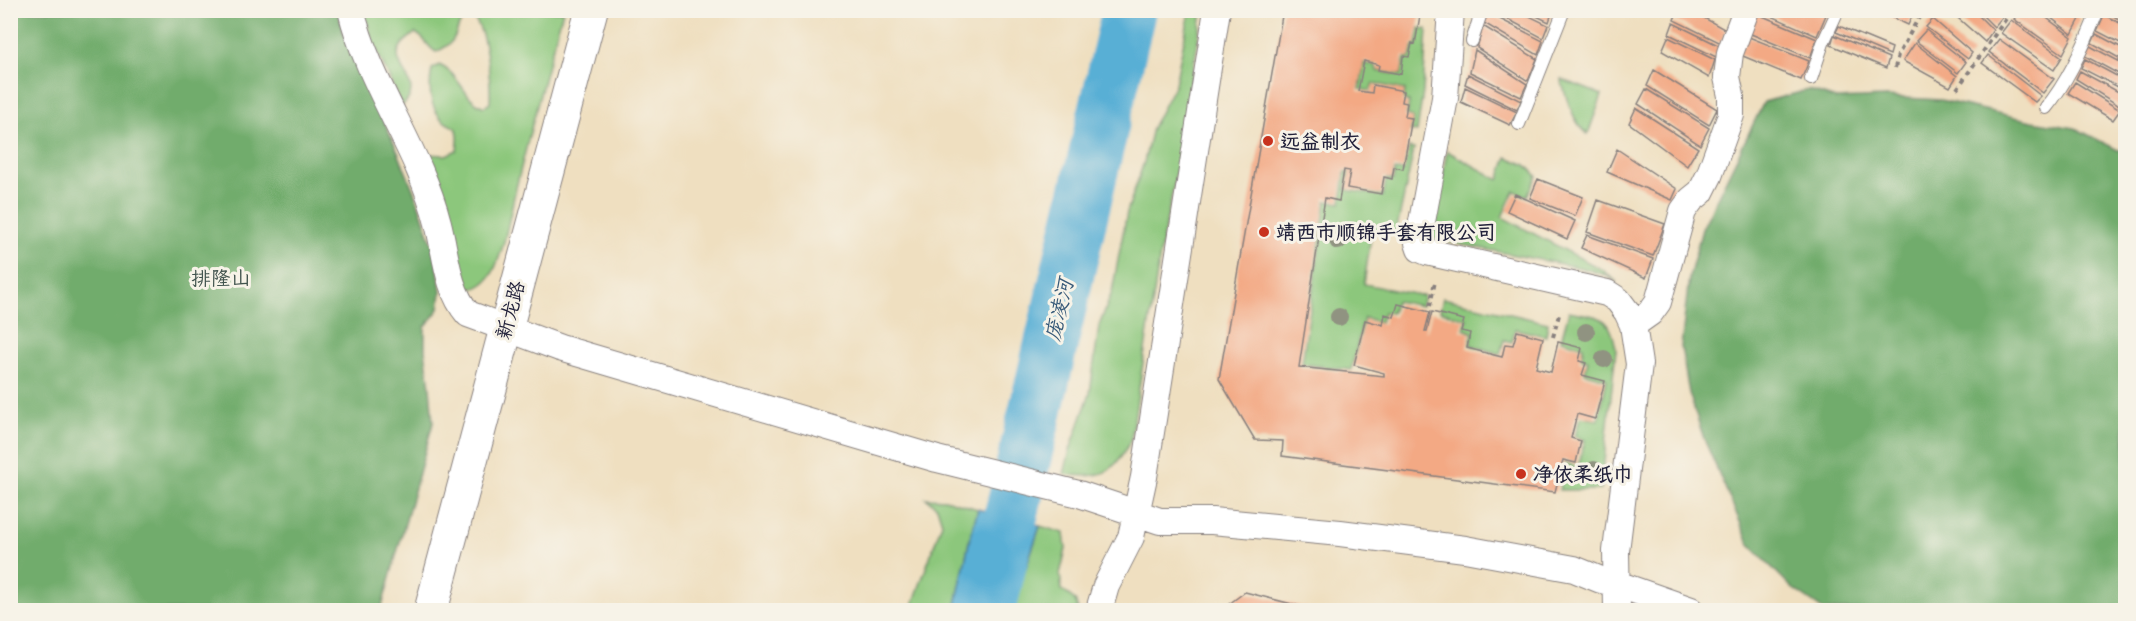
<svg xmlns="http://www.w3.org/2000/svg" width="2136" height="621" font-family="'Gochi Hand','LXGW WenKai TC',sans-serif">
<rect width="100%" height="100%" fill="#f7f3e8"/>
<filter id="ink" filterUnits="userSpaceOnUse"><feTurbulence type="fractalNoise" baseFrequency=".0167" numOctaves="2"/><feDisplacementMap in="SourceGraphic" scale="12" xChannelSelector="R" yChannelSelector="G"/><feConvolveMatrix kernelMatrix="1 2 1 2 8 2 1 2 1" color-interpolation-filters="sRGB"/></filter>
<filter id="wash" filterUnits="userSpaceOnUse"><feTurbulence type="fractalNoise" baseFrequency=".008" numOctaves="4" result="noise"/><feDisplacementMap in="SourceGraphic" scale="24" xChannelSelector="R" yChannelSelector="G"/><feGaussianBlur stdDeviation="1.35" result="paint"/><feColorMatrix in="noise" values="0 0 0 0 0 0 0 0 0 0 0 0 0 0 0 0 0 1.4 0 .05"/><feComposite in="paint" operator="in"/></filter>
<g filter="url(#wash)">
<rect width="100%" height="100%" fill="#efdfc0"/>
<path fill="#8cc77c" stroke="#57745c" stroke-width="1.5" d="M364,11h199c-16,56 -31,113 -45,169 -8,30 -11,62 -24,90 -5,11 -16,20 -28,19l-42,-135 22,1 11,-5c5,-31 -6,-18 -18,-34 -10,-13 -10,-32 -7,-47l7,-4c22,9 22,32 45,42l6,-4c1,-19 -3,-68 -15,-83 -2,-3 -5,-4 -8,-6 -16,16 -4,26 -31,38 -9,-5 -11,-15 -21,-19 -4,4 -11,8 -14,13 -14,20 27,38 1,60l-30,-66z
M1190,11h12l-3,23 -26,156 -11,52 -31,197c-16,35 -30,41 -67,35l6,-24 20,-57 9,-67 13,-34 15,-80 17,-50 8,-34 23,-44z
M1420,28l7,1 -4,63 -6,40 -6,-1 2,-14 -6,-2 2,-13 -5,-2 1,-10 -32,-7 -3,8 -10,-2 4,-26 12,3 1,5 24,4 4,-17h5l3,-12 4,-1z
M1561,79l41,16 -14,39c-13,-7 -23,-40 -27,-55z
M1409,148l5,1 -18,84 -24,-3 -8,54 60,12 -3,10 -25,-5 -4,12 -8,-1 -4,10 -16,-4 -13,52 -49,-6 24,-163 15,2 4,-31h4l-3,18 37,6 3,-17 7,1 2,-10 9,1z
M1447,151l52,29 8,-23 19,8 11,11 -10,20 -13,-5 -12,26 101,53 14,12 -11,-7 -24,-7 -144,-28 -6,-3z
M1443,298l105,25 -2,13 -31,-7 -3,13 -8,-2 -4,14 -30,-9 3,-12 -9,-4 3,-10 -27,-8z
M1569,311c31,7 41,2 47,38l-15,141h-42l6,-27 13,4 7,-27 -10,-4 5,-19 18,3 9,-41 -22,-6 3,-13 -6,-1 1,-13 -22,-6z
M926,498l19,1 33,10 -9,33 -14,68h-44l31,-87 -5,-16z
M1040,526l24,7 2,16 -6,25 2,16 13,10 3,10h-64l3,-16z"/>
<path fill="#71ac6c" stroke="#4a6754" stroke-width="1.5" d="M10,11h328l5,21 54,118 20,49 20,59 4,34 -2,17 -14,18v23l5,37 3,36 -52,187h-370z
M1808,90l28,9 50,-2 55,3 91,21 43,7 43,22h7v460h-301l-32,-22 -42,-43 -46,-106 -15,-46 -8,-46 8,-69 13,-49 62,-127z"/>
<path fill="#59afd5" stroke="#3e6888" stroke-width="1.5" d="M978,509l62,17 -23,68 -3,16h-59l14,-68z"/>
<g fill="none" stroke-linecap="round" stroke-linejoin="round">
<path stroke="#59afd5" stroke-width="54" d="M989,610l140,-600"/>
</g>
<g id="blocks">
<path fill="#f3a984" d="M1283,10h138l-6,34 -3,-1 -3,14 -6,-1 -2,18 -23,-4 1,-5 -15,-4 -6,30 14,2 1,-8 31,6 -2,11 5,1 -2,14 7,1 -9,51 -9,-2 -2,12 -8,-2 -3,17 -34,-6 3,-17 -6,-1 -5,31 -14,-3 -26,169 85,9v-3l-30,-8 11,-45 18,5 2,-11 9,3 4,-13 32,8 -5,19h2l5,-19 32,8 -3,11 9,2 -3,15 35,9 3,-13 8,1 4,-14 26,7 -7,30 15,4 7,-30 24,6 -3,13 7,2 -4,12 23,6 -10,38 -18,-5 -6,24 10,3 -5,22 -13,-3 -8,32 -273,-36 1,-15 -28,-1 -36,-61z
M1491,10h26l31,15 -5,13z
M1524,10h23l5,3 -3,9z
M1678,10h12l36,20 -5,13 -47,-23z
M1758,10h57l11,5 -9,21z
M1877,10h38l-7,15z
M1949,10h24l20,20 -8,12z
M1977,10h22l5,5 -10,12z
M2020,10h16l36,27 -9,17 -49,-35z
M2041,10h29l10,9 -8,15z
M2107,10h11l8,4v9l-20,-11z
M1753,12l64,27 -7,19 -64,-26z
M1488,13l55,28 -5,14 -54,-32z
M2104,15l22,11v20l-29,-15z
M1933,19l39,34 -4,6 -42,-32z
M2011,20l51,37 -8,13 -53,-37z
M1673,23l47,23 -4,11 -47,-23z
M1483,26l54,33 -9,22 -51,-33z
M1839,26l53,22 -2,7 -54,-23z
M1926,30l40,32 -8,11 -42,-32z
M2096,34l30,16v12l-34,-19z
M1744,35l65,26 -8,19 -63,-26z
M1834,35l55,23 -3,10 -55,-23z
M1668,37l47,23 -6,18 -47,-27z
M1999,39l55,40 -11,14 -54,-41z
M1915,43l42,33 -7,11 -47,-26z
M2090,46l36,19v13l-41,-22z
M1475,50l52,34 -6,13 -51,-25z
M1988,55l53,41 -6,6 -53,-39z
M2085,59l41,22v10l-45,-23z
M1654,70l63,39 -8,16 -62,-39z
M2080,71l46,25 -5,11 -45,-28z
M1468,74l53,27 -4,9 -52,-26z
M2075,82l45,28 -7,10 -45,-27z
M1465,87l52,25 -7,13 -49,-23z
M1646,89l63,39 -9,17 -62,-41z
M1636,108l62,40 -11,18 -58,-43z
M1617,149l60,40 -5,11 -65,-28z
M1538,179l45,18 -8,19 -45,-18z
M1515,194l60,27 -8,18 -60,-28z
M1598,200l67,24 -12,32 -66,-24z
M1587,235l66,24 -7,19 -65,-30z
M1245,592l70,18h-94z"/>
</g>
</g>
<g filter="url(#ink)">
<use href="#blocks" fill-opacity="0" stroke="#88807e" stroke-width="1.5"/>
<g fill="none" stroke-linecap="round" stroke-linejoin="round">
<g stroke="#88807e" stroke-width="14">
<path id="service" d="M1472,41l10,-31
M1811,79l12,-36 15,-33
M2046,108c23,-28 39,-64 52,-98
M1519,124l45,-114"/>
</g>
<g stroke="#88807e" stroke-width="28">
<path id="minor" d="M351,10c18,75 68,138 87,213 8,31 9,66 30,91l92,34 377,111 142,35 81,27h52l128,12 125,16 109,20 27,11 16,4 74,26
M1451,10l-6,88 -27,145 2,6 7,3 180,41 11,7 9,12 6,13 6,39 -23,187 1,59
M1633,325l17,-12 8,-11 25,-91 8,-11 10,-8 8,-16 22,-61v-19l-4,-19 3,-24 16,-43
M1099,610l7,-24 25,-49 13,-60 73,-467"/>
</g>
<g stroke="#88807e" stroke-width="35">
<path id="primary" d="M431,610l160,-600"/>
</g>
<path stroke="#88807e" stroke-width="4" stroke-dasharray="4.5 4.5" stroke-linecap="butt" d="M1895,68l3,-13 25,-45
M1957,89l55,-79
M1430,306l5,-25
M1553,337l7,-26"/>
<use href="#service" stroke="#fff" stroke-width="12"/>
<use href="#minor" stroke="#fff" stroke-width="26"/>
<use href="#primary" stroke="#fff" stroke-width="33"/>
</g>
<g fill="#909381">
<circle cx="1338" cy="241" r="9"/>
<circle cx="1339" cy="317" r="9"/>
<circle cx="1586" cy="332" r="9"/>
<circle cx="1604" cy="359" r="9"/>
<circle cx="1594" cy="470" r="9"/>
</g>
</g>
<g fill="#c8321e" stroke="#f7f3e8" stroke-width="2">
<circle cx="1268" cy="141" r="6"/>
<circle cx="1264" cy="232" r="6"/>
<circle cx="1521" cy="474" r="6"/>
</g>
<g text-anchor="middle" stroke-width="6" stroke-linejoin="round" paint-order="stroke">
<g font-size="20" font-weight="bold" fill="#22223b" stroke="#f7f3e8" text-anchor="start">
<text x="1280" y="148">远益制衣</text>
<text x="1276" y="239">靖西市顺锦手套有限公司</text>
<text x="1533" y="481">净依柔纸巾</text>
</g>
<g font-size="20" fill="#42544e" stroke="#f7f3e8">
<text x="221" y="285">排隆山</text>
</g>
<g font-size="20" fill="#22223b" stroke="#f7f3e8">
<text transform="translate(510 310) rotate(-75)" y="7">新龙路</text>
</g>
<g font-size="21" font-style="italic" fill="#385a79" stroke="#f7f3e8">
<text transform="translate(1059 310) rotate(-77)" y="7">庞凌河</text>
</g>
</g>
<rect width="2136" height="621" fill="none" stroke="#f7f3e8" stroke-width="36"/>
</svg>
